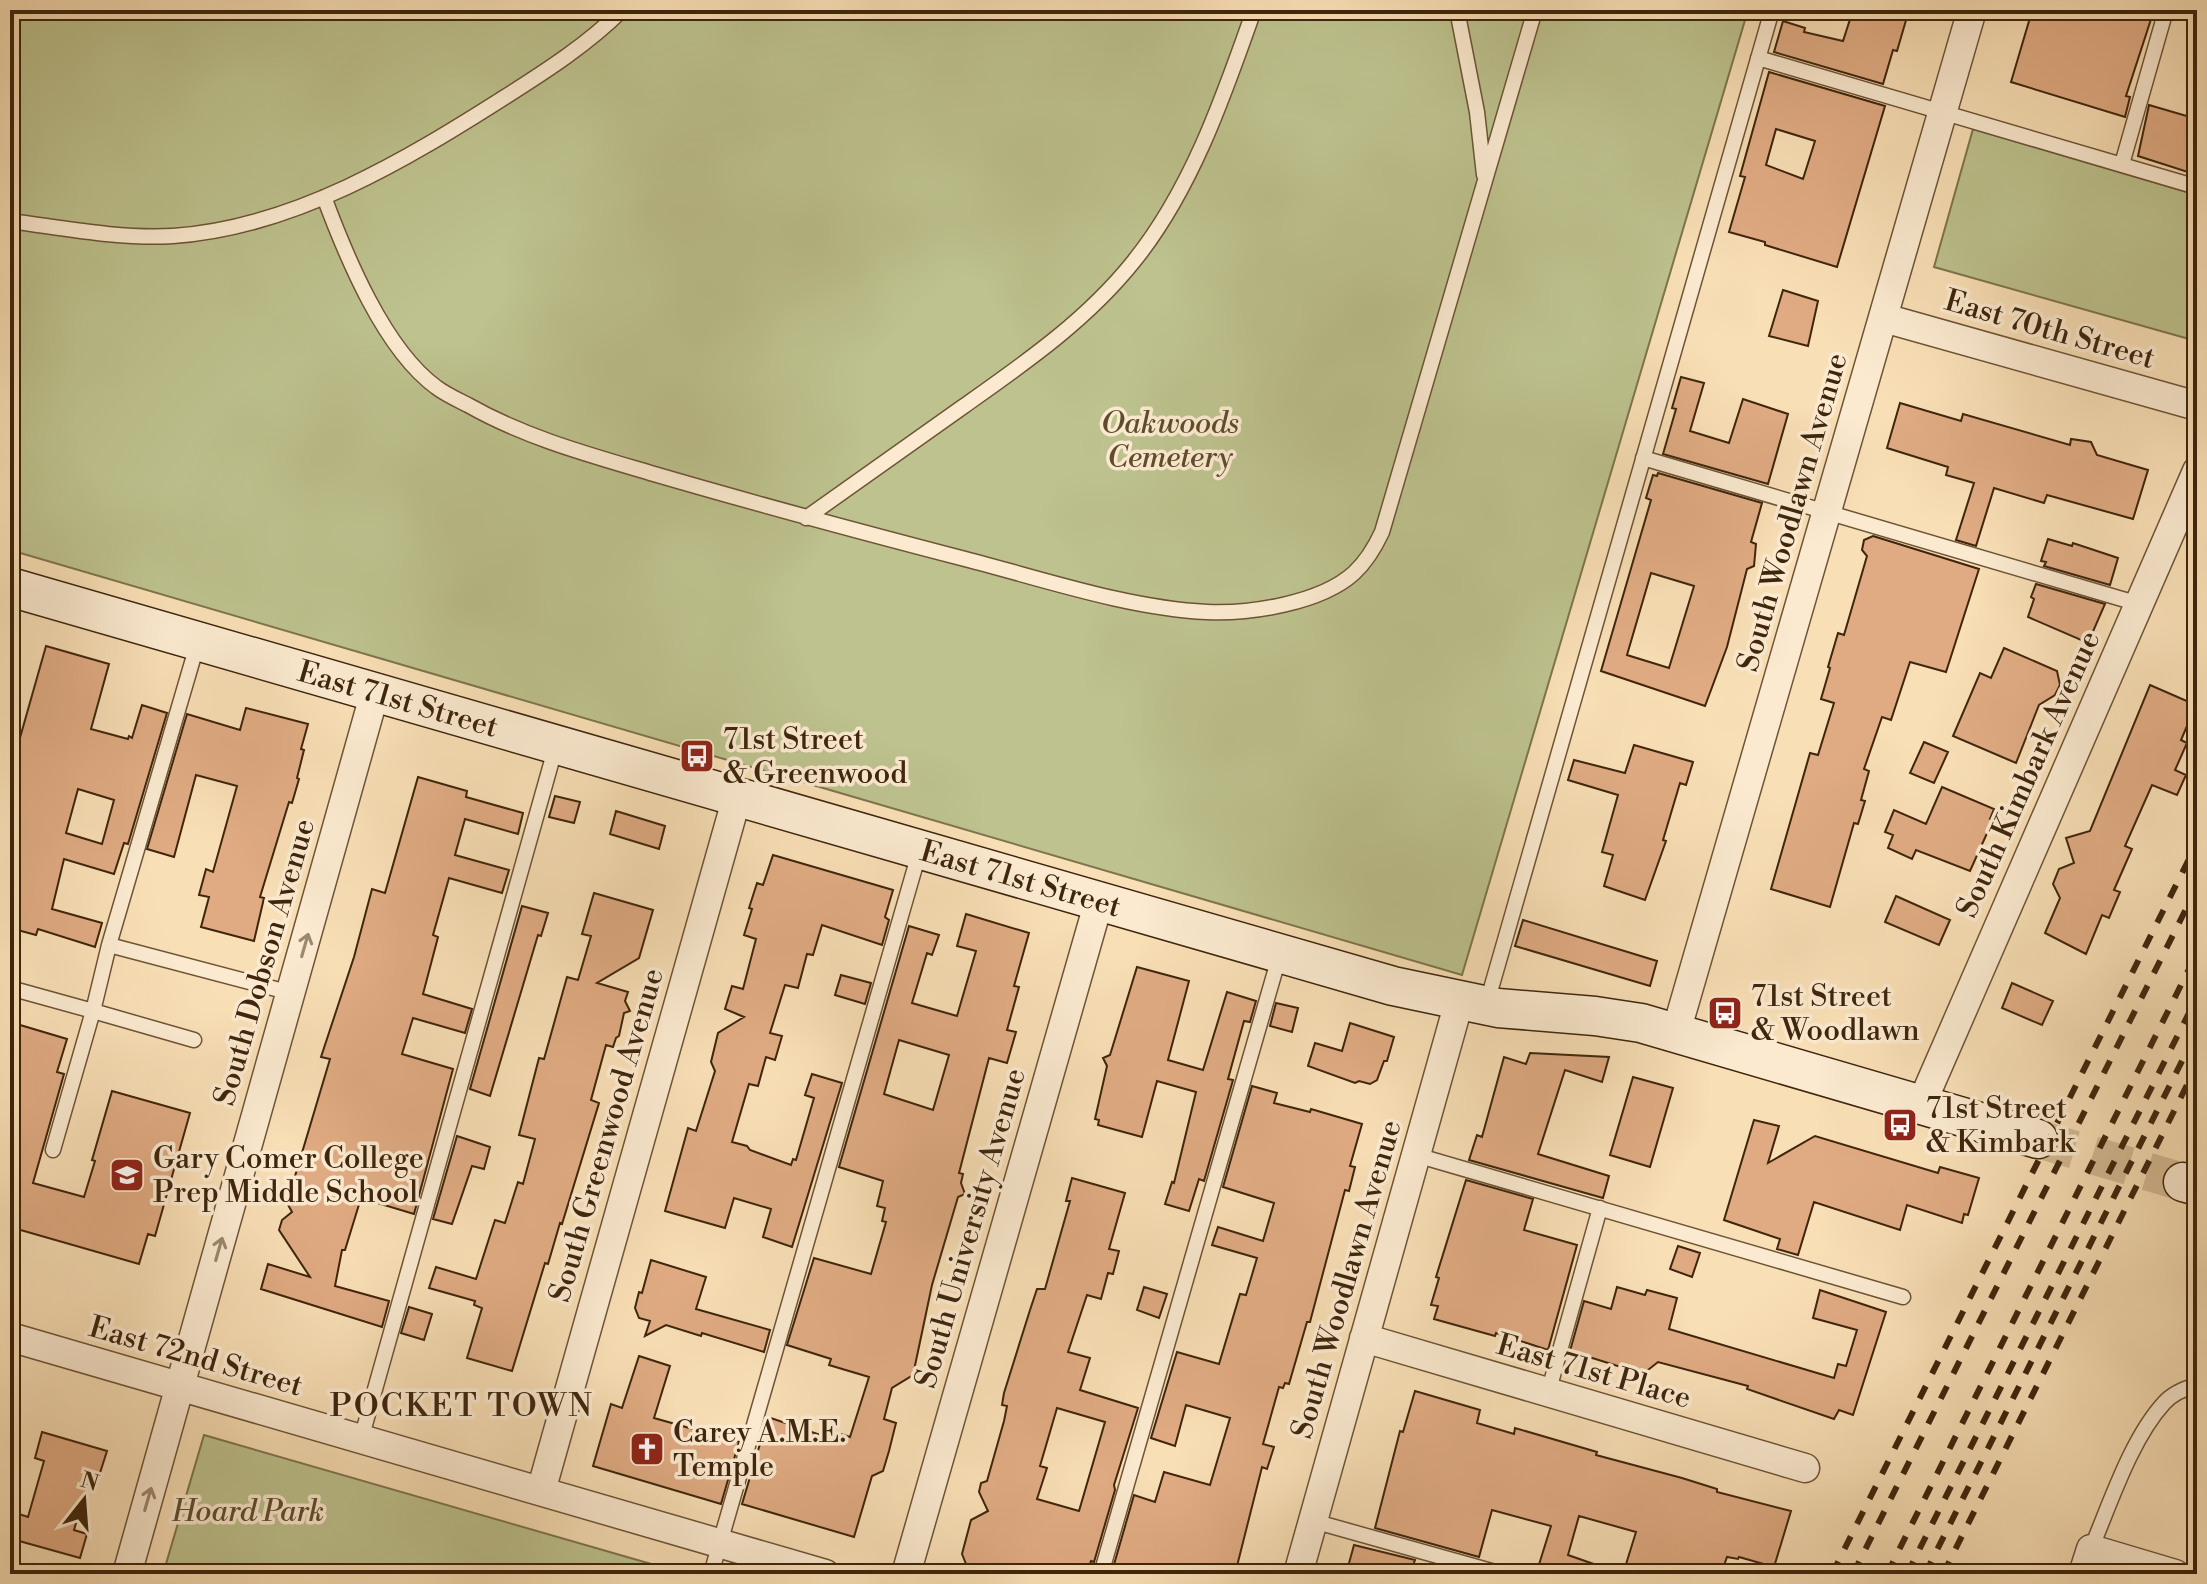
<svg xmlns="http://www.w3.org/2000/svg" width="2207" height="1584" font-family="'Libre Bodoni',serif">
<rect width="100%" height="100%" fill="#f9dfb6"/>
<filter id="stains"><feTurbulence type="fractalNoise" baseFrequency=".0025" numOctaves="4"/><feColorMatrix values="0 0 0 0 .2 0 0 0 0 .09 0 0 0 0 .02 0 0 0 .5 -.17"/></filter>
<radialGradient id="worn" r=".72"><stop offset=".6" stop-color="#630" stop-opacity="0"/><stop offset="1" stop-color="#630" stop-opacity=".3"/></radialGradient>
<path fill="#bdc28e" stroke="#7e744d" stroke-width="2" d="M10,10h1738l-286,965 -1452,-425z
M1973,129l224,66v113l-8,31 -255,-72z
M204,1435l482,139h-523z"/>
<path fill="#e0ab83" stroke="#3e250c" stroke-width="2" fill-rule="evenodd" d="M1853,10h56l-12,41 -4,-1 -10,34 -109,-32 9,-31 22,7 -1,4 39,9z
M2023,10h131l-28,86 4,1 -5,20 -114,-35 18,-61z
M1769,72l116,34 -48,161 -72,-22v-3l-36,-10 16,-55 -5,-1zM1776,129l39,12 -12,38 -37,-14z
M2149,105l48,14v56l-59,-19z
M1783,290l35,11 -10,45 -39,-10z
M1681,377l23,6 -14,48 39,12 14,-44 45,15 -20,70 -105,-30 13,-45 -4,-1z
M1900,403l61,18 2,-7 107,31 1,-6 20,3 6,13 51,15 -15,49 -86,-24 -3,8 -50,-15 -18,58 -20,-6 18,-57 -28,-8 2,-8 -61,-19z
M1658,473l104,30 -11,39 5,2 -2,22 -7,3 -20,78 -22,59 -104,-35 50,-171 -5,-2 7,-23 4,1zM1651,573l43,13 -25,82 -42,-13z
M1873,536l106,33 -33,103 -36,-10 -19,58 -9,-3 -18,52 5,2 -8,29 4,1 -7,23 -4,-1 -24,84 -59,-18 39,-136 8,2 16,-52 -13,-4 9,-31 -2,-1 10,-34 6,2 23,-79 -5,-6 2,-10z
M2048,539l24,7 1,-3 45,15 -8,27 -66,-19 2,-4 -5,-1z
M2036,584l69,20 -17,39 -60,-26 6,-18 -3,-2z
M46,646l63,18 -18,65 37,10 1,-3 3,2 10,-33 25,8 -39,131 -4,-1 -10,31 -50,-15 -12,50 50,14 -7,24 -57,-18 -2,6 -26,-7v-155zM78,789l36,11 -12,44 -36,-11z
M2004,648l53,23 3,14 -5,10 -16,10 -23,58 -63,-27 27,-63 11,5z
M2150,685l46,20 -15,35 6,3 -12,27 11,5 -9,20 -25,-10 -27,61 7,3 -18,41 6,2 -11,26 -7,-3 -16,39 -41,-21 15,-35 -7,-14 6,-15 15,-6 -8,-25 24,-7z
M246,708l62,16 -7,25 3,1 -7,28 2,1 -7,24 -3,-1 -29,95 4,1 -10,43 -53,-14 8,-30 -10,-2 7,-26 7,3 24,-86 -41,-11 -22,82 -27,-8 40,-135 53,16z
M1924,742l24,10 -14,31 -24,-10z
M1634,745l59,17 -7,23 -6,-2 -17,57 3,1 -21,59 -41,-14 9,-31 -11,-3 16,-57 -50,-15 6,-20 51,13z
M418,777l49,14 -1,6 57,16 -5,21 -53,-15 -10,36 54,15 -7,23 -53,-15 -16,57 5,2 -15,57 49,15 -7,24 -52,-15 -11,36 51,15 -39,145 -53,-16 -16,52h-3l-7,36 54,15 -7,26 -121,-38 7,-25 42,13 -31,-47 3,-10 10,-8 -5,-9 43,-144 -9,-2 33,-100 18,-68 13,4z
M1942,787l52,22 -4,10 3,1 -23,51 -54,-21 -4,9 -24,-11 5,-13 -8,-3 9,-22 32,14z
M555,796l25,6 -6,21 -25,-6z
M616,811l49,15 -6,23 -49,-15z
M773,855l120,35 -8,27 4,3 -7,25 -60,-20 -9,30 -6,-1 -9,34 -13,-3 -15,48 12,3 -7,24 -9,-3 -8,29 -9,-2 -17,58 15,4 3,4 41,15 2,-6 3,1 18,-62 -9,-3 7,-21 30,9 -50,164 -29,-10 8,-28 -37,-11 -9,30 -60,-17 23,-83 8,3 19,-60 -4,-9 7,-29 26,-16 -19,-8 7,-23 11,3 13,-50 -12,-4 8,-26 -3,-1 8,-25 6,2z
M594,893l59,17 -14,48 -42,25 31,9 -3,9 5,10 -6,2 -5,23 -3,2 -3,9 -7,-2 -15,55 8,3 -37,121 -2,-1 -12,41 -3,-1 -33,108 -45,-13 15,-50 -8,-3 1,-4 -46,-13 7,-21 40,12 19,-59 10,3 13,-41 5,2 12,-45 -16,-4 20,-77 5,1 23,-82 11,3 13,-44 -9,-2z
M1896,896l54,24 -11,25 -54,-23z
M522,906l26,7 -7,23 -3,-1 -48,161 -20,-7z
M966,914l63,19 -15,53 5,1 -12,43 9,2 -9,31 -18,-5 -30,115 4,1 -2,9 4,11 -7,3 -26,88 -19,90 -21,13 -8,31 12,4 -7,28 -6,20 -11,5 -18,61 -112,-33 26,-87 61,21 2,-7 19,6 19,-60 -40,-12 2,-6 -44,-14 27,-87 57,16 15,-52 -4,-1 3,-13 -8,-2 6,-25 -44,-14 70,-241 30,9 -7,20 -5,-2 -15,50 45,13 19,-65 -19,-5zM899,1040l50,15 -16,55 -49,-16z
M1523,920l134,41 -7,25 -135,-40z
M1137,967l52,14 -21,79 35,10 24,-78 29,9 -6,21 -6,-1 -16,58 5,1 -29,101 -5,-2 -10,32 -24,-7 7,-22 2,1 22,-91 -39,-11 -15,56 -44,-12 1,-5 -4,-1 12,-53 -4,-8 7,-3z
M841,975l30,8 -6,21 -30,-9z
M2012,983l41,18 -11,24 -40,-17z
M1276,1003l22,5 -6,24 -22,-6z
M10,1022l57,17 -10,33 7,2 -31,109 51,14 11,-36 -3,-1 20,-69 78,22 -35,123 -7,-2 -9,30 -129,-37z
M1350,1023l44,14 -7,24h-3l-7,19 -7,4 -11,-3 -4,2 -47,-17 7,-23 27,8z
M1530,1053l79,4 -7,25 -37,-12 -27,84 71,22 -6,22 -134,-38 8,-25 5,2 22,-80 22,7z
M1633,1077l40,11 -23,79 -40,-12z
M1252,1086l25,7 -3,10 36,9 1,-3 51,15 -12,42 5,1 -6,24 -4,-1 -35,132h-3l-18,62 -4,-1 -2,5 -4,-1 -16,57 11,3 -7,22 -5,-2 -27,107h-101l-21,-6 21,-73 21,7 9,-30 46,13 20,-67 -44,-13 -11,41 -24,-8 26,-86 42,12 21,-70 6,1 11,-37 -45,-13 6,-18 45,14 11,-38 -51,-16z
M1754,1120l25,6 -11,37 47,-27 123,37 2,-6 39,11 -11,37 -4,-1 -2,9 -55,-18 -7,25 -86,-28 -16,53 -21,-6 3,-10 -56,-19z
M457,1136l33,11 -6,22 -12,-3 -20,58 -19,-5z
M1072,1178l53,15 -16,56 10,2 -6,23 -5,-1 -7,26 -14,-4 -19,57 22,6 -10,32 58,18 -24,77 1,5 -21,72 -3,-1 -4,13h-112l-11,-3 2,-7 -4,-10 9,-34 17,-9 -9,-19 2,-9 6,-2 17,-60 3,-15 -5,-1 2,-12 26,-83 7,-21h8l25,-88h-4zM1057,1408l48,14 -26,89 -42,-12 10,-31 -7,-2z
M1466,1180l67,19 -9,31 53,15 -29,105 -52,-17 -1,3 -61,-17 4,-13 -7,-1 8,-27 -3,-1z
M1678,1246l22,7 -8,24 -22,-8z
M651,1260l55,17 -10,32 74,21 -6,22 -62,-19 -1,3 -35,-11 -21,11 5,-15 -11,-3 -4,-10 4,-16 3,1z
M1144,1287l23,7 -8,24 -22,-8z
M1617,1287l28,8 2,-5 30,8 -8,31 165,49 4,-14 8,2 11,-36 -44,-12 7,-28 66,22 -33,103 -14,-5 -5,9 -87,-30 1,-3 -90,-24 -15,12 -73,-23 14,-50 27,8z
M409,1307l23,7 -8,26 -23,-7z
M639,1356l31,10 -16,52 85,24 -18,62 -128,-38 18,-62 11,4z
M1415,1391l65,19 -3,13 37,11 1,-6 82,24 -1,3 86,23 35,11v3l74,19 -17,56 -35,-10 -1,2 -11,-2 -6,17h-98l13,-42 -57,-16 -11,39 40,14 -1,5h-59l-11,-3 14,-45 -59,-16 -13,47 -104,-29 25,-97 3,1z
M42,1432l65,19 -8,25 -9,-2 -16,56 13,4 -7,24 -68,-19 7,-25 9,3 16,-56 -9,-3z
M1354,1545l61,15 -5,14h-64z"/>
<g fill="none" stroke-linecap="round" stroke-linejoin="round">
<path stroke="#d4ba94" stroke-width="38" stroke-dasharray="38 19" stroke-linecap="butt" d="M2038,1139l145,43"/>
<g stroke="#6d5436" stroke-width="17">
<path id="service" d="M1457,10l20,102 7,63
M1758,58l439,129
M2122,164l44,-154
M324,197c22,59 60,152 112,190 9,7 22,13 32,18 58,33 122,50 186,69 103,30 207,58 311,85 78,20 162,49 242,53 44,2 114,-9 147,-39 13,-12 21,-26 28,-41l153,-522
M10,221c54,7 108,18 163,15 120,-8 233,-76 332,-139 41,-26 83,-53 117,-87
M1643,458l496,146
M806,518c52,-37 105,-74 158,-112 61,-43 123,-86 170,-145 58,-72 90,-166 120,-251
M109,945l182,48
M10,988l83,23 -40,139
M1486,1006l286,-996
M194,1040l-101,-29 16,-66 89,-303
M1416,1155l487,142
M1548,1393l52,-185
M361,1439l195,-693
M1313,1521l189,53
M2091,1549c19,-45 40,-110 73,-146 8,-9 22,-15 33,-18
M711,1574l209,-724
M1101,1574l179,-620"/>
</g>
<g stroke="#6d5436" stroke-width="31">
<path id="minor" d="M1884,318l313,88
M1676,1032l296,-1022
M1921,1105l276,-634
M10,1337l815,237
M1364,1338l441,130
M541,1491l196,-694
M127,1574l248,-882
M906,1574l193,-673
M1298,1574l161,-572
M2083,1574l8,-25 84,25"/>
</g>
<g stroke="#3e250c" stroke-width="41">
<g id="secondary">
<path id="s1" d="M10,587l1383,399 105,22 97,8 46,7 397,116"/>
<path d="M2183,1182l14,4"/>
</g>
</g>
<use href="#service" stroke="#fbead0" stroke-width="14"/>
<use href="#minor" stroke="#fbead0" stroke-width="28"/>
<use href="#secondary" stroke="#fbead0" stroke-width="38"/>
<path stroke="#3e250c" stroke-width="6" stroke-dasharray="14 14" stroke-linecap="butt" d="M1832,1574l365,-731
M1853,1574l344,-687
M1887,1574l310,-621
M1907,1574l290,-577
M1925,1574l272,-543
M1943,1574l254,-509"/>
</g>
<defs><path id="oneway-shaft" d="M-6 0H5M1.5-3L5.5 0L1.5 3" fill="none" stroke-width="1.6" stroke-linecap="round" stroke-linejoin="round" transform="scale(2)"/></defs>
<g stroke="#9c886e">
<use href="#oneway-shaft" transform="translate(305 945) rotate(-74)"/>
<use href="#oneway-shaft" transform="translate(219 1249) rotate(-74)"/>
<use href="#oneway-shaft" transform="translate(148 1499) rotate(-74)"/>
</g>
<defs>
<g id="bus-square" transform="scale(1.8)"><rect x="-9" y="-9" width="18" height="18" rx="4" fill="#8f2418" stroke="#fbead0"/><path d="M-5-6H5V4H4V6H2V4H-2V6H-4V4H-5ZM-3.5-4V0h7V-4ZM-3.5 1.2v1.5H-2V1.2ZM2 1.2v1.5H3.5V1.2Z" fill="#fff"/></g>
<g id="school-square" transform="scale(1.8)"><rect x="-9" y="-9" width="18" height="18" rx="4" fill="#8f2418" stroke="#fbead0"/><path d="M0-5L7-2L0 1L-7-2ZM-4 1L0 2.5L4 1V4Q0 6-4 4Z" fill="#fff"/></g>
<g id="church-square" transform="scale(1.8)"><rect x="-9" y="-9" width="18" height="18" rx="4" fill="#8f2418" stroke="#fbead0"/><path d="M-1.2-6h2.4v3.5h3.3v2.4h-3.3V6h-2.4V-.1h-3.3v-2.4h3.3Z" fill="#fff"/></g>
</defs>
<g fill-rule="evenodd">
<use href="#bus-square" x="697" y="756"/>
<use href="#bus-square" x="1725" y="1013"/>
<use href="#bus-square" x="1900" y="1125"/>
<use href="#school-square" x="127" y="1175"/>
<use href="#church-square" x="647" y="1449"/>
</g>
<g text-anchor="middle" stroke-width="7" stroke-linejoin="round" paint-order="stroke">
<g font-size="30" fill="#3e250c" stroke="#fbead0">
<text transform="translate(2050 329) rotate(16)" y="10">East 70th Street</text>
<text transform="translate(1792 512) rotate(-74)" y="10">South Woodlawn Avenue</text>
<text dy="10" stroke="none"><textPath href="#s1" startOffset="404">East 71st Street</textPath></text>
<text transform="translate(2028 774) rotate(-66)" y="10">South Kimbark Avenue</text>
<text dy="10" stroke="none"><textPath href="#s1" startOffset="1052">East 71st Street</textPath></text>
<text transform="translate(264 962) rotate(-74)" y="10">South Dobson Avenue</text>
<text transform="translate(606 1135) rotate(-74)" y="10">South Greenwood Avenue</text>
<text transform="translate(970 1228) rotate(-74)" y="10">South University Avenue</text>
<text transform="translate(1346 1279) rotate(-74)" y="10">South Woodlawn Avenue</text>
<text transform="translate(196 1356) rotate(16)" y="10">East 72nd Street</text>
<text transform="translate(1594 1371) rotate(16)" y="10">East 71st Place</text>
</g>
<g font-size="30" font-style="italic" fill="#5e4c2c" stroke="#fbead0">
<text x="1170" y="433">Oakwoods<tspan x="1170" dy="34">Cemetery</tspan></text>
<text x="248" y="1521">Hoard Park</text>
</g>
<g font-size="30" fill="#3e250c" stroke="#fbead0" text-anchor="start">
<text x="723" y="749">71st Street<tspan x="723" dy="34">&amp; Greenwood</tspan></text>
<text x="1751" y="1006">71st Street<tspan x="1751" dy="34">&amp; Woodlawn</tspan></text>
<text x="1926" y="1118">71st Street<tspan x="1926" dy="34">&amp; Kimbark</tspan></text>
<text x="153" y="1168">Gary Comer College<tspan x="153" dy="34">Prep Middle School</tspan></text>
<text x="673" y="1442">Carey A.M.E.<tspan x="673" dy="34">Temple</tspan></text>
</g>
<g font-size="32" letter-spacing="2" fill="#3e250c" stroke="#fbead0">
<text x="462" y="1416">POCKET TOWN</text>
</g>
</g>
<rect width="2207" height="1584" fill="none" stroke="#f9dfb6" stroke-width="40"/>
<rect x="12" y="12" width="2183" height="1560" fill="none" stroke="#3e250c" stroke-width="4"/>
<rect x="20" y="20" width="2167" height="1544" fill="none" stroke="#3e250c" stroke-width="2"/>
<g transform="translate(84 1500) rotate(17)" stroke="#fbead0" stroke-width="6" paint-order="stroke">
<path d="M0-6L14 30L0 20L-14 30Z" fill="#3e250c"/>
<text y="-12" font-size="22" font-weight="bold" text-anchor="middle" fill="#3e250c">N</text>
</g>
<rect width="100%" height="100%" filter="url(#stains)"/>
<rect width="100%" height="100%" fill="url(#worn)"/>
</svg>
